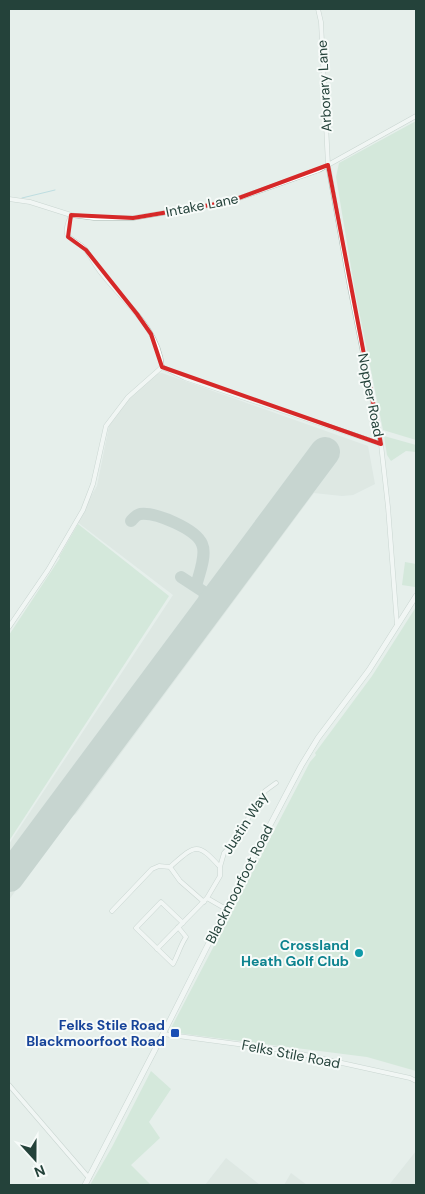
<svg xmlns="http://www.w3.org/2000/svg" width="425" height="1194" font-family="'DM Sans',sans-serif">
<rect width="100%" height="100%" fill="#e6efeb"/>
<path fill="#d4dfda" d="M162,373l206,73 7,38 -22,11 -11,1 -28,-3 -238,321 -11,7 -56,79v-56l164,-249 -97,-74 21,-35 12,-60 20,-27 27,-25z
M416,1151v34h-27z
M226,1158l34,27h-55z
M291,1173l16,12h-23z"/>
<path fill="#bfe0c8" d="M416,121v319l-33,-10 -28,-139 -19,-114 3,-14z
M384,436l32,9v7l-10,-1 -15,10 -4,-6z
M78,524l91,72 -160,245v-206l51,-77 -1,-1z
M405,562l11,2 -1,23 -13,-2z
M416,607v464l-49,-14 -198,-25 141,-270 6,-7 -1,-2 57,-77z
M151,1071l20,18 -22,33 11,16 -29,27 20,20h-61l22,-38z"/>
<g fill="none" stroke-linecap="round" stroke-linejoin="round">
<path stroke="#8ec9d4" stroke-width="1" d="M22,198l33,-8"/>
<path stroke="#a2b6b0" stroke-width="12" d="M131,521c3,-3 5,-6 9,-7 16,-2 56,15 62,30 5,11 -3,30 -6,42
M181,577l23,15 1,6 -4,20"/>
<path stroke="#a2b6b0" stroke-width="30" d="M9,877l316,-425"/>
<g stroke="#a8b8b2" stroke-width="5">
<path id="minor" d="M318,9l3,13 7,143 22,123 31,156 7,63 9,118
M9,199l21,3 41,13 23,3h39l95,-16 91,-32 97,-54
M71,215c-2,6 -6,13 -4,19 2,6 13,9 18,15 6,7 10,17 17,25 22,28 57,55 60,93
M162,367l23,11 196,66
M9,627l39,-57 35,-60 10,-26 13,-58 22,-29 34,-30
M170,867c25,-22 27,-26 50,0
M170,867l10,14 24,21
M207,898l19,11
M112,911l40,-42 7,-3 11,1
M178,927l8,10c-6,9 -8,18 -13,27l-37,-36 25,-26 22,21
M157,949l50,-51 13,-22v-9l4,-14 9,-10 32,-52 11,-8
M163,1034l120,16 127,28 6,3
M9,1085l80,93"/>
</g>
<g stroke="#a8b8b2" stroke-width="6">
<path id="tertiary" d="M85,1185l78,-151 63,-125 75,-143 17,-28 51,-68 47,-74"/>
</g>
<use href="#minor" stroke="#fff" stroke-width="4"/>
<use href="#tertiary" stroke="#fff" stroke-width="5"/>
</g>
<path d="M0 0H425V1194H0ZM328,165l53,279 -219,-77 -11,-33 -14,-20 -51,-64 -18,-13 3,-22 62,3 95,-16z" fill="#e6efeb" fill-opacity=".55" fill-rule="evenodd"/>
<path fill="none" stroke="#d62828" stroke-width="4" stroke-linejoin="round" d="M328,165l53,279 -219,-77 -11,-33 -14,-20 -51,-64 -18,-13 3,-22 62,3 95,-16z"/>
<circle fill="#0f9aa8" stroke="#f7fbf9" stroke-width="2" cx="359" cy="953" r="5"/>
<rect fill="#1a4fb4" stroke="#f7fbf9" stroke-width="2" x="170" y="1028" width="10" height="10" rx="2.5"/>
<g text-anchor="middle" stroke-width="4" stroke-linejoin="round" paint-order="stroke">
<g font-size="14" fill="#24423a" stroke="#f7fbf9">
<text transform="translate(324 86) rotate(-93)" y="5">Arborary Lane</text>
<text transform="translate(202 205) rotate(-11)" y="5">Intake Lane</text>
<text transform="translate(371 395) rotate(79)" y="5">Nopper Road</text>
<text transform="translate(245 823) rotate(-57)" y="5">Justin Way</text>
<text transform="translate(239 884) rotate(-63)" y="5">Blackmoorfoot Road</text>
<text transform="translate(291 1054) rotate(11)" y="5">Felks Stile Road</text>
</g>
<g font-size="14" font-weight="bold" fill="#0d838f" stroke="#f7fbf9" text-anchor="end">
<text x="349" y="950">Crossland<tspan x="349" dy="16">Heath Golf Club</tspan></text>
</g>
<g font-size="14" font-weight="bold" fill="#164399" stroke="#f7fbf9" text-anchor="end">
<text x="165" y="1030">Felks Stile Road<tspan x="165" dy="16">Blackmoorfoot Road</tspan></text>
</g>
</g>
<rect width="425" height="1194" fill="none" stroke="#24423a" stroke-width="20"/>
<g transform="translate(35 1159) rotate(159)" stroke="#f7fbf9" stroke-width="4" paint-order="stroke">
<path d="M0-4L9 19L0 12L-9 19Z" fill="#24423a"/>
<text y="-8" font-size="14" font-weight="bold" text-anchor="middle" fill="#24423a">N</text>
</g>
</svg>
